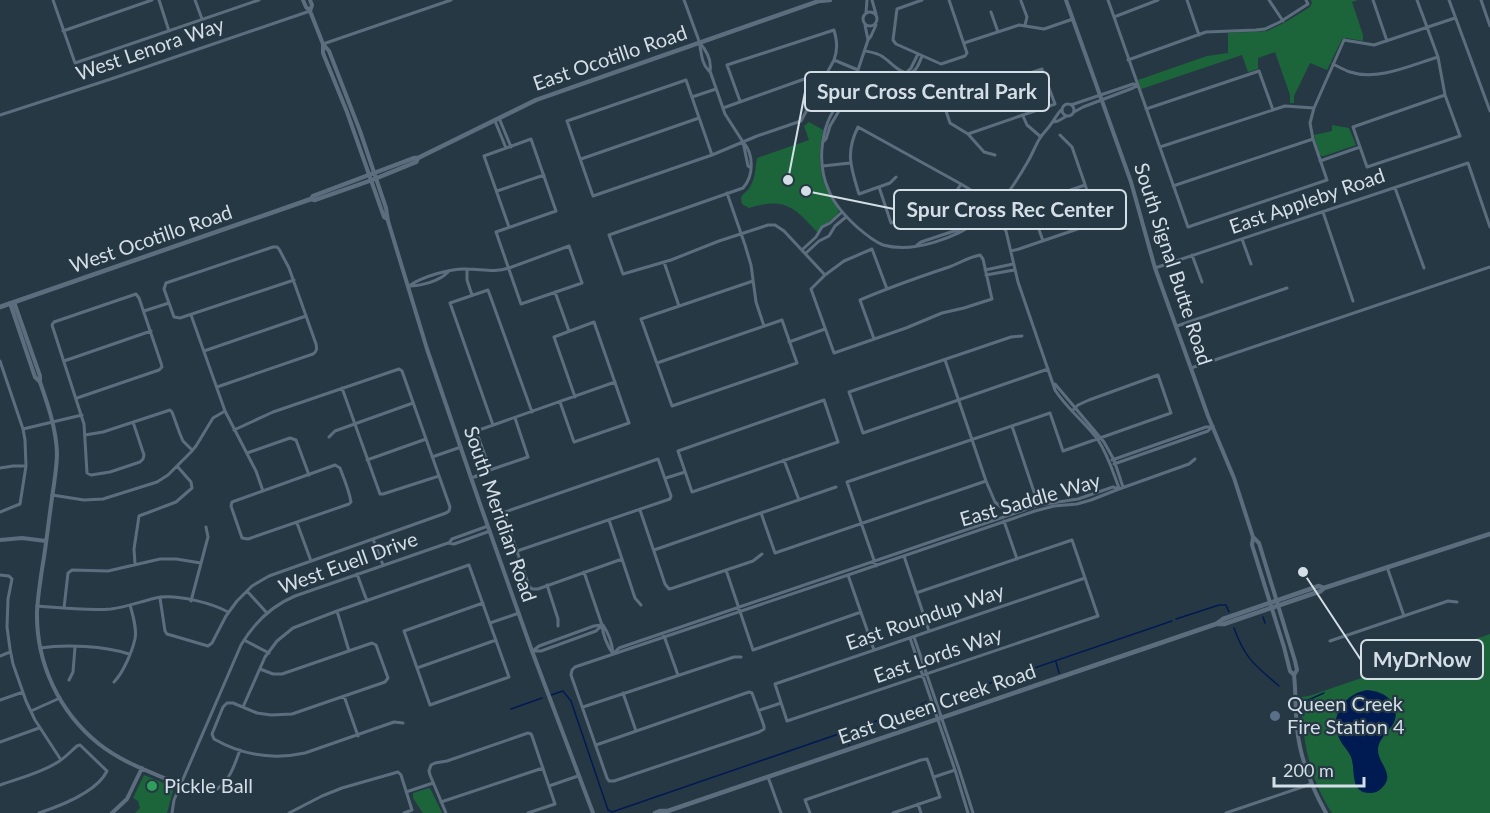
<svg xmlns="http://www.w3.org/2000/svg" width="1490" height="813" font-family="Lato,sans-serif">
<rect width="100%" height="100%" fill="#273845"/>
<path fill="#1c653b" d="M1311,0h47l-6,2 11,33v6l-17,-3 -4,1 -15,31 -17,-7 -16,33v7h-4v-8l-15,-43 -17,6v11l-10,3 -6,-17 -101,34 -3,-9 69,-24 21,-3v-20l39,-2 17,-8 26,-16 2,-4z
M809,122l14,8c-7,35 -3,52 16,81 -5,10 -16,12 -21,22 -24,-26 -33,-36 -69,-25l-7,-4 -1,-6c2,-5 6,-6 9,-11 6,-10 5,-18 7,-29l52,-18 -5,-14z
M1332,125l17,3 7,17 -32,11h-3l-2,-3 -5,-18 18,-4z
M1490,634v179h-158c-23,-35 -30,-75 -31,-116l8,-1z
M144,775l27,11 2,5 -6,22h-32l5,-5 -2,-7 -5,-3z
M429,788l2,2 11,23h-19l-10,-15v-5z"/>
<path fill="#001b52" d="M1367,690c9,1 18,3 24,11 16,24 -13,31 -13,49 0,14 18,24 4,38 -3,3 -7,5 -12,5 -21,0 -14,-23 -19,-36 -3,-7 -9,-12 -12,-19 -10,-22 5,-44 28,-48z"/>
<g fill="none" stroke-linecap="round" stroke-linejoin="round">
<path stroke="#001b52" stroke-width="1.5" d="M1263,617l2,6
M1176,619l43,-14h7l3,7
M1234,628c11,31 21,37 45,58
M1056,662l3,11
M551,695l12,-4 8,10 36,106 1,3 4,2 302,-104 12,-6
M940,698l15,-3 217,-74
M1306,701l18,-8
M511,709l31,-11
M845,734l4,11"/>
<path stroke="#5c6e7e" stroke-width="3" d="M53,0l22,63 184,-63
M159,0l10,31
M195,0l7,19
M684,0c5,13 9,25 14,38 4,12 2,24 11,33
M872,0l4,14
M922,0l-25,9 -4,31 3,4 45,20 24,-8 2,-3 -18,-53
M1108,0l80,227 139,-47 -14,-41 -3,-16 4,-15 30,-68 30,5 81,-27
M1187,0l12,35
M1269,0l14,21
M1373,0l14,41
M1417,0l21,57 7,38 15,41 -93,31 -14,-40 92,-32
M1449,0l41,111
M1481,0l9,26
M1021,1l6,16 -2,8
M863 19a7 7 0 1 1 14 0a7 7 0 1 1-14 0Z
M991,12l7,20
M866,13l1,-13
M1114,17l44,-17
M865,25l3,15
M63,31l89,-31
M699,42c8,9 13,18 11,29l15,43 18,28c11,12 11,34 0,46l-134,47 14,39 48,-14 48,-19 49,-16h7l9,6 41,44
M964,43l55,-18 25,4 29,-10
M323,44l128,-44
M865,51c6,1 13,2 18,6 8,5 18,19 29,15 5,-1 8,-11 10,-16
M834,60l24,10
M1128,60l78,-28 50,-2 9,-1 15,-7 28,-18 -2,-4
M1333,64c6,3 11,6 17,8 28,9 61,-7 88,-15
M907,72l4,-4 7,-14
M692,97l24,-8
M844,98c-24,22 -28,65 -15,93 6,15 17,26 28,36 8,7 16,14 26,18 31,9 74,-8 99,-26 20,-15 33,-35 45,-56 5,-8 8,-17 13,-25 3,-5 8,-9 11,-14 4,-5 6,-10 10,-14
M1062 110a6 6 0 1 1 12 0a6 6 0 1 1-12 0Z
M1071,105l62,-21 5,1
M723,108l87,-31 6,1 6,4
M1146,109l113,-38 14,39
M1074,112l9,-5 50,-19 5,-3
M0,115l111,-36 199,-68
M1023,116l4,9 14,12
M499,118l12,29
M495,121l11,27
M1053,122l5,-1 7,-4
M968,134l87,-30 -13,-35 -99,33 7,21 18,11 16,18 11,3
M743,142l5,24 3,2
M823,142l3,-3 4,-13 13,-22 1,-6 14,-28 10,-30 3,-4 5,-11
M1160,147l125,-41 29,2
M712,155l-26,-75 -119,41 26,75 119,-41 45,-19 44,-15 33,-61c4,-11 3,-19 0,-30l-107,35 13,36
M581,159l118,-41
M1320,161l40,-14
M823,166l27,-3
M896,177l-6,6 -31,11c-8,-26 -14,-41 -1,-67l103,57 13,8 5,6
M1173,186l140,-47
M879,187l12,36 55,-19 6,-6 9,-14
M1395,188l29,80
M497,191l47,-16
M727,193l18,52 6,20 5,37 8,24
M946,204l8,15 5,13
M991,211l15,20 12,51 37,108c12,19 30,32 43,50 10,15 15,32 21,48
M1323,212l30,89
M1242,239l9,25
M1043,241l-13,-37 55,-19
M917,245l4,-3 33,-11 5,1
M803,249l13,-12 6,-10 8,-4 12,-11
M1011,251l8,-2 79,-27 -26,-75 -12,-12
M806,253l13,-12 10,-5 6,-10 11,-9
M1192,255l10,27
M664,262l15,44
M1155,268l313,-105 22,64
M467,269v11l5,15
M985,270l28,-6
M986,275l28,-5
M409,286c12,-9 42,-18 58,-17 15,0 27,4 42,-1l60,-22 13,37 -61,21 -25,-72 60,-21 -25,-72 -47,17 25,71
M409,286c12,0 31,-5 39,-14
M555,292l14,39
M144,311l25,-8
M191,315l34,96 31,60 7,20
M1177,326l110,-38
M1022,336l-11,1 -162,55 14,41 185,-64
M874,339l-14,-39c30,-13 59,-23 89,-33 11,-4 20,-10 31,-12l3,4 9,40 -28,9 -22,5 -36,15 -72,25 -23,-64 14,-14 19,-14 28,-12 15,40
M789,342l36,-13
M204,351l102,-35
M945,360l41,121 9,21 6,5
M0,361l23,68 2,11 1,26 -6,38 -20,8
M64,361l87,-30
M657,363l125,-43 15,43 -125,43 -31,-87 112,-38
M1191,368l299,-101
M1055,384l49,58 10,18 9,27
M217,387l96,-33c4,-3 4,-5 3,-10l-27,-76 -10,-19 -2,-2h-4l-107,36 -2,6 10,28 6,1 114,-38
M342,388l38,106h3l56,-18
M77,398l82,-28 3,-3 -1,-4 -22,-65 -3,-4 -82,28 -2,3 32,99 3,49 4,2 19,-3 30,-10 3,-3 1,-4 -11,-33
M824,400l14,42 -146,50 -14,-41z
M560,402l14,40 55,-19 -35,-101 -40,15 21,60
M493,425l-43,-122 38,-13 44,122
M1012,426l26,78
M23,429l59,-14
M85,435l18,-3 67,-22 2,2 8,22 3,7 9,9
M329,437l6,-6 78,-28
M247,453l43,-15 6,2 13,35
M432,457l29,-10
M367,460l59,-21
M784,460l15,40
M1112,460l94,-33h5
M1114,464l94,-33 5,-5
M335,465l5,3c4,11 9,22 11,34l-2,2 -101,35 -6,-1 -11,-32 1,-4z
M0,468l13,-2h12
M490,470l-12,-34 1,-6 136,-48
M474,477l14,-3 2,-4
M471,478l16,-7 41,-14 -13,-39
M666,478l19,-6
M52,495l32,5 19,-1 54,-17 11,-7 23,-23 5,-6 17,-28 12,-7
M640,510l25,74 4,5 4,-1 80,-27 9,-7
M761,513l14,40 211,-72
M609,520l26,78 6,7
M1004,521l13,38
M297,523l14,38
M373,539l10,26
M449,543l3,-4 36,-13
M654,550l182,-63
M517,551l153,-52 1,-3 -13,-37 -153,53v5l24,69 3,3h6l84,-30
M904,556l25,75
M135,564l-1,-15 5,-33 37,-14 16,-14 -1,-6 -14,-16
M876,566l-29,-84 203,-69 13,38 108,-38 -13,-38 -69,25 -11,5 -6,6
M1387,567l17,49
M726,570l27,80 108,-38
M584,572l18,53c1,11 5,20 11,29
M357,574l10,27
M0,575l9,1 3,3 -4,20 -1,28 3,22 3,15 13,37 9,19 26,40
M848,575l26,75
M547,585l11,34v7
M247,591l20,22
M916,593l156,-53 26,76 -311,105 -12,-37 310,-106
M160,598l5,33 2,3 41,12 4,-3 14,-27 11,-15 15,-15 17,-10 177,-63 3,-2 1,-4 -48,-136 -3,-2 -126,43 -39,18
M191,601l17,-64 -2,-10
M37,606c25,2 50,5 74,3 17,-2 33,-9 50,-12 18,-2 51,6 67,15
M64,608l4,-35 4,-3 36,1 52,-12h16l25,4
M337,611l12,40
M490,623l29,-10
M603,625c6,9 9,17 10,28
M663,633l15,42
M914,637l45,132 14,44
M910,638l45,132 13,43
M244,640l25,13
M1330,641l118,-40 9,1
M40,648c26,-4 65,-2 89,6
M534,650l5,-4 55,-20 7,-1
M532,651h9l55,-20 6,-6
M613,654l6,-6 420,-143 39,-6 35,-12 6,2
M0,656l10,-4
M417,668l79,-28
M260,669l13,5h9l90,-31 4,2 12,33 -3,4 -93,32 -21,1 -14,-2 -24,-10h-6l-4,4 -11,27 2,5c28,16 59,21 91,14l89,-31 9,1
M69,680l4,-8 2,-25
M114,682c9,-9 18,-30 21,-43 2,-11 -2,-23 -5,-34
M623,693l13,38
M344,696l14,40
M0,700l23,-8
M243,707l22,-50 12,-16 16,-13 44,-17 132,-46 40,112 -79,28 -26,-74 79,-28
M583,707l151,-50h7
M760,710l21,-7
M31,711l29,-13
M0,742l39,-14
M596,745l153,-53 3,1 12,33v3l-5,3 -145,49h-5l-2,-3 -36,-103 1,-5 3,-3 273,-92 187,-64 19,-5 23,-2 14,-4 28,-11 70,-25 6,-5
M768,777l13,36
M934,777l21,-7
M0,785c20,-7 41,-12 58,-23 7,-4 13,-11 19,-16l3,-1 27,26c-10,21 -47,35 -68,42
M549,786l29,-10
M217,789c14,-11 17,-23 23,-39
M406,792l27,-9
M441,802l102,-34
M918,804l3,9
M172,813l2,-13 67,-155c13,-22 30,-39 54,-49l153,-53 6,1 36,-13
M289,813l33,-17 20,-8 56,-16 3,3 11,35 -8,3
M446,813l-16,-38 -1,-4 2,-6 4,-2 12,-2 81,-28 3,1 1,2 23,68 -27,9
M810,813l-5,-13 116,-40 6,-1 2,5 11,33 -47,16
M1226,813l85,-29"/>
<path stroke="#5c6e7e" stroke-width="4" d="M303,0l3,7 4,4 13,33v9l24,59 37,105 4,3
M1066,0l65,182 24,86 53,148 26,62 19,59 -1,8 32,102 6,24 4,4
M310,11l2,-6 -2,-5
M323,44l6,7 31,80 26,77 2,13 39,128 53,155 52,147 61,162
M14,302l26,74v6c8,23 16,46 17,71 0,15 -3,30 -5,45 -3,20 -5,40 -8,59 -3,18 -6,37 -7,55 -1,51 22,100 62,132 24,19 54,29 82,41
M10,303l25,74 4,4
M1253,537l6,6 36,118 2,9 -3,5c2,17 1,35 3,53 3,30 14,58 29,85
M0,540l22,-2 24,3
M112,813l15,-14 15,-31"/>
<path stroke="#5c6e7e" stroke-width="4.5" d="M311,199l2,-3 101,-38h4l118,-58 283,-99 11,-1
M0,307l311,-108 4,1 57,-20 44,-18 2,-4
M1216,624l7,-5 96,-33 5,2
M655,813l5,-2h8l548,-187h8l97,-33 3,-3 166,-54"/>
</g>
<circle fill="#5c6f8a" stroke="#273845" stroke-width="2" cx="1275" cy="716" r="6"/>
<circle fill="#2e9e5b" stroke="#273845" stroke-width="2" cx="152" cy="786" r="6"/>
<g text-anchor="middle" stroke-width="4.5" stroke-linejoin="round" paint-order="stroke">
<g font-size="20" fill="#d4dee7" stroke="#273845">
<text transform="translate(150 49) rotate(-19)" y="7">West Lenora Way</text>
<text transform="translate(610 58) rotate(-19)" y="7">East Ocotillo Road</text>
<text transform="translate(1307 201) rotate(-19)" y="7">East Appleby Road</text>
<text transform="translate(151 239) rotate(-19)" y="7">West Ocotillo Road</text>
<text transform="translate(1173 264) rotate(72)" y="7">South Signal Butte Road</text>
<text transform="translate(1030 500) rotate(-16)" y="7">East Saddle Way</text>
<text transform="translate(500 514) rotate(71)" y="7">South Meridian Road</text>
<text transform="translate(348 563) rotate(-20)" y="7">West Euell Drive</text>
<text transform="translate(925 617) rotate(-19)" y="7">East Roundup Way</text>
<text transform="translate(938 655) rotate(-19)" y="7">East Lords Way</text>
<text transform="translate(937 704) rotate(-19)" y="7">East Queen Creek Road</text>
</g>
<g font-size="20" fill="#d4dee7" stroke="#273845" text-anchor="start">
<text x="1287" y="711">Queen Creek<tspan x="1287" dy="23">Fire Station 4</tspan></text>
<text x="164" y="793">Pickle Ball</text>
</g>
</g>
<path fill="none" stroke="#d4dee7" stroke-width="2" d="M788 180L805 92M806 191L894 209M1303 572L1361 660"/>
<g fill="#d4dee7" stroke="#273845" stroke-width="2">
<circle cx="788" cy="180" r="6"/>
<circle cx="806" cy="191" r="6"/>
<circle cx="1303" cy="572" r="6"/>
</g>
<g fill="#273845" stroke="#d4dee7" stroke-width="2">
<rect x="805" y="72" width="244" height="39" rx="6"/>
<rect x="894" y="190" width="232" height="39" rx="6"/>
<rect x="1361" y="640" width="122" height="39" rx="6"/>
</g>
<g font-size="21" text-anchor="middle" font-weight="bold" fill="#d4dee7">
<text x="927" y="99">Spur Cross Central Park</text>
<text x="1010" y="217">Spur Cross Rec Center</text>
<text x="1422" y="667">MyDrNow</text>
</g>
<path d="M1274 777v9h90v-9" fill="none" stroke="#d4dee7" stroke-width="3"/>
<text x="1283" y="777" font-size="18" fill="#d4dee7" stroke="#273845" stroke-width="4.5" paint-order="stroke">200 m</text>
</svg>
